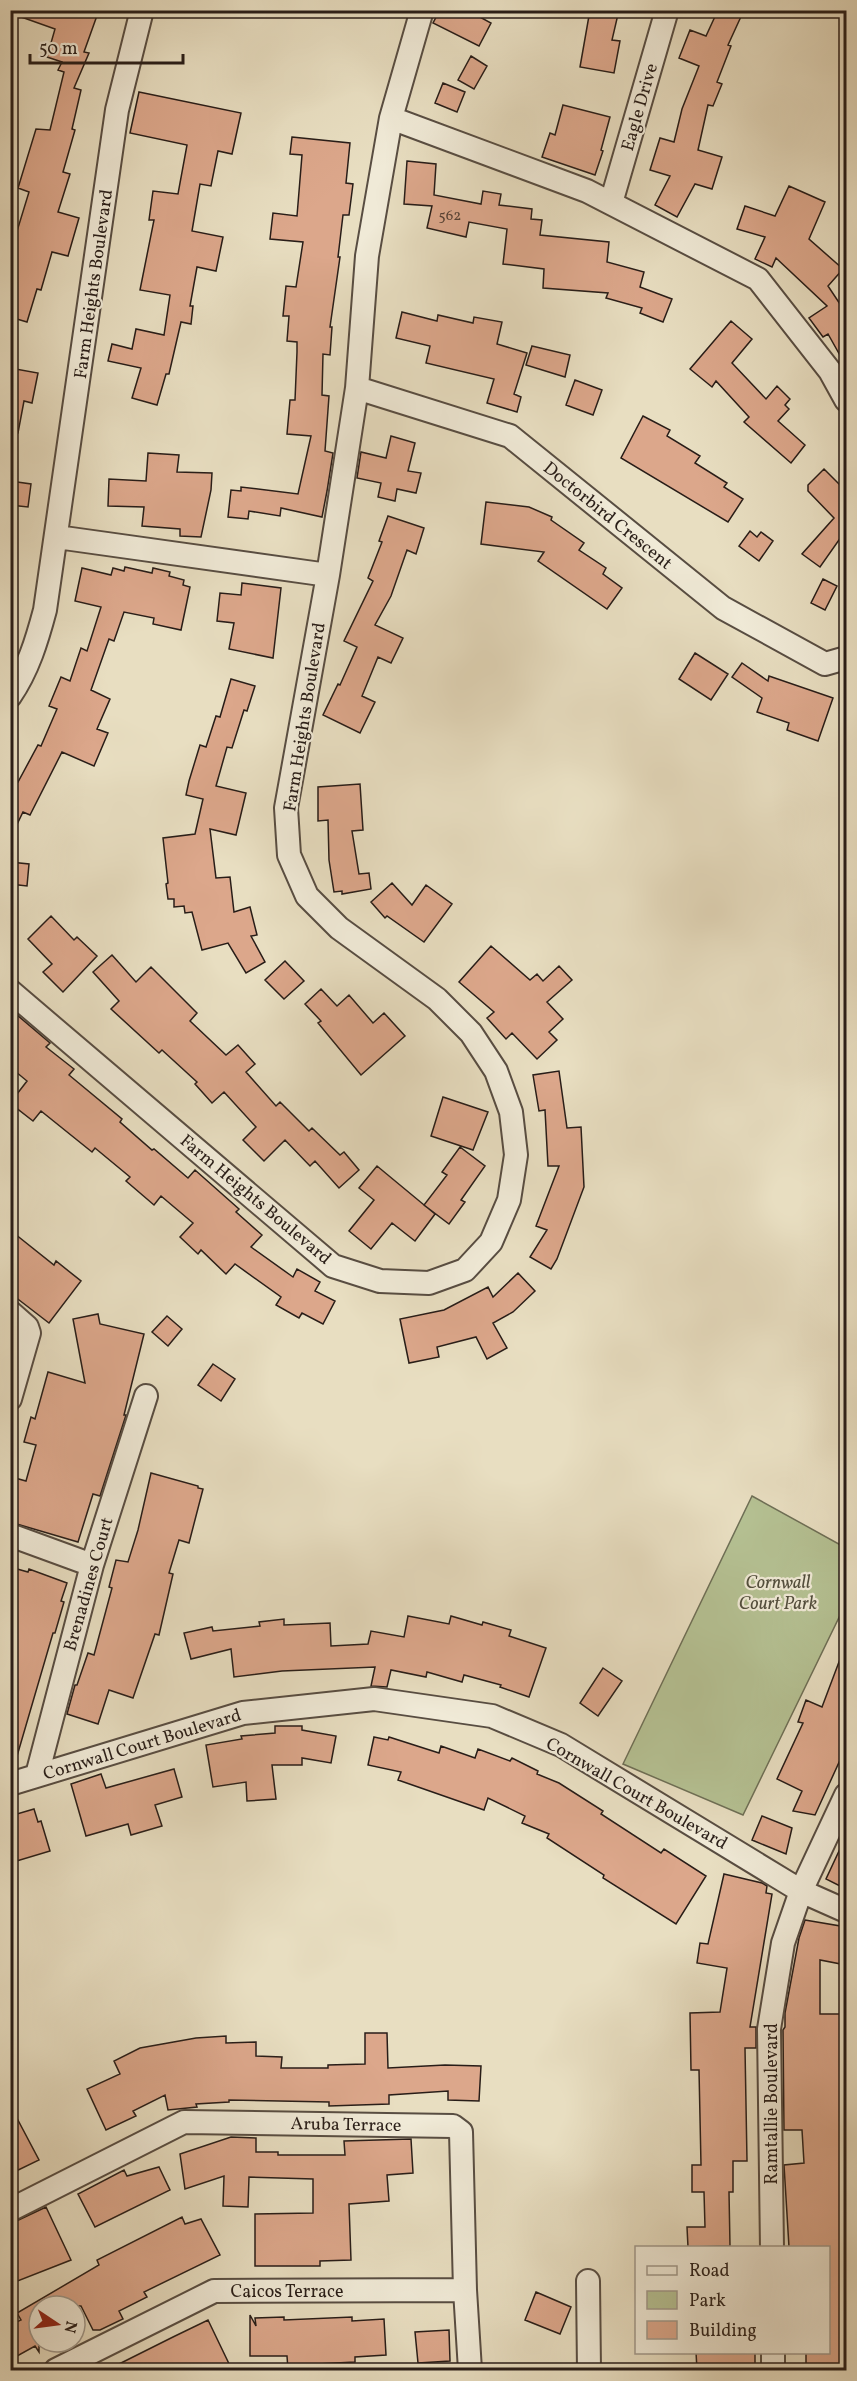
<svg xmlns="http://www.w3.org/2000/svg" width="857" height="2381" font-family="Vollkorn,serif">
<rect width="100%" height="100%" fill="#e8dec1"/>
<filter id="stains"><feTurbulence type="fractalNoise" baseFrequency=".00333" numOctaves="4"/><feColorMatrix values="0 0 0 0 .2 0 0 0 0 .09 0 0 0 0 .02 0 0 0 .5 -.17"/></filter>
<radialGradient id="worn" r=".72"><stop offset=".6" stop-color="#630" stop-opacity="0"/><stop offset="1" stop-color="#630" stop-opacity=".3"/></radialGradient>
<path fill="#b5c193" stroke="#6e6f56" stroke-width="1.5" d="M752,1496l94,52v55l-103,212 -120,-51z"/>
<path fill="#dca78b" stroke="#281d18" stroke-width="1.5" d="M11,10h88l-15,42 5,1 -15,35 7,2 -9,39 3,1 -12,42 7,2 -12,38 21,6 -11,38 -16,-4 -11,38 -4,-1 -10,33 -17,-5v-63l19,-62 -11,-4 18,-59 14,1 14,-58 -6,-2 4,-8 -15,-5 8,-28 -45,-16z
M440,10h27l24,13 -12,23 -46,-23z
M590,10h29l-7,30 8,1 -6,32 -34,-6z
M718,10h26l-16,35 3,1 -14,36 5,2 -9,22 -5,-1 -10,45 24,7 -10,32 -17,-5 -18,33 -22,-12 15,-29 -20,-6 10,-32 14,4 8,-33 17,-43 -20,-8 11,-28 16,6z
M471,56l16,10 -13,23 -16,-9z
M443,83l22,9 -8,20 -22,-9z
M139,92l102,21 -9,41 -14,-3 -7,35 -11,-2 -8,47 31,6 -7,34 -19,-4 -7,39h3l-2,18 -10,-2 -12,52h-3l-9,31 -25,-7 9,-30 -33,-7 4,-17 20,5 4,-20 28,6 6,-40 -30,-5 14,-70h-5l4,-29 25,3 9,-49 -57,-12z
M563,105l47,12 -9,33 2,1 -8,24 -53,-18 8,-24 5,2z
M292,137l58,6 -4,40 7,1 -4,31h-6l-5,42h2l-10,70h2l-2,28 -7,-1 -1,41 7,1 -4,55 8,2 -6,38 -5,26 -41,-9 -1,8 -31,-5 -1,8 -20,-2 3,-27 10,1v-4l57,7 13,-58 -24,-2 3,-34h5l2,-48v-10l-10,-1 2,-25h-6l3,-30 10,1 7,-45 -33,-3 3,-26 24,3 5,-61 -12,-1z
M407,161l29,3 -2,31 47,9 2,-13 18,3 -2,11 33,4 -1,10 11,1 -2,15 69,7 -2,20 37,10 -4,15 32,12 -9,23 -23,-9 2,-5 -36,-10 2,-5 -65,-5 1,-19 -41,-5 4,-35 -38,-7 -3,15 -39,-9 5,-22 -28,-2z
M789,186l36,16 -16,37 34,30 -15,17 18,27v53l-18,-32 -5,3 -14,-19 18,-12 -51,-48 -4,9 -17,-8 10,-22 -28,-8 8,-23 30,10z
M402,312l35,9 1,-6 35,8 1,-6 28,5 -5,22 30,9 -13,41 7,3 -4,15 -30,-9 7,-24 -68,-16 4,-17 -34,-8z
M731,321l21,18 -20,24 34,36 11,-13 13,13 -5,6 4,4 -11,12 27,24 -14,18 -47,-41 5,-5 -33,-36 -4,6 -22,-18z
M532,346l38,9 -5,22 -39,-12z
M10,368l28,5 -6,30 -8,-2 -6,32 -8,-1z
M575,380l27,10 -9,25 -27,-10z
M643,416l27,14 -3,6 33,20 -5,7 32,20 -3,4 19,12 -15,23 -107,-64z
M391,436l24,7 -7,28 13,2 -5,20 -19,-4 -2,12 -17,-4 3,-14 -24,-5 4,-26 25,6z
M148,453l31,2 -2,17 35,1 -1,17 -10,47 -21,-1v-7l-38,-3 2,-19 -36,-1 1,-27 37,2z
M824,469l22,22v39l-26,37 -18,-13 32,-36 -26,-27v-6z
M10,481l21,3 -3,23 -18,-2z
M486,502l43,5 23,10 -1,3 33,23 -5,7 27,18 -3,6 19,14 -15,21 -69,-48 6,-9 -63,-8z
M388,516l36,12 -8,26 -9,-4 -16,46 -16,29 28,13 -12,25 -13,-6 -16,39 13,6 -15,31 -37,-18 15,-31 2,1 17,-38 -13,-6 29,-60 -5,-3 14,-36 -3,-1z
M750,531l7,6 4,-5 12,9 -14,20 -20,-15z
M125,567l27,6 1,-5 17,4 -1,4 15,4 -1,5 7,2 -9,43 -28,-6 1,-6 -30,-6 -10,29 -5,-2 -18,51 19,9 -13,30 11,4 -14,33 -32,-14 -32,63 -7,-3 -13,27v-43l6,-15 2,1 20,-37 3,1 16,-37 -8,-3 12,-29 9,4 11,-33 6,3 14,-44 -26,-6 7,-33 29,7 2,-7 11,3z
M823,579l14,7 -12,24 -14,-7z
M242,583l39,5 -8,70 -44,-9 5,-26 -17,-2 3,-28 21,2z
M695,653l33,21 -17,26 -32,-21z
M742,663l26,18 1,-5 64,22 -15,43 -31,-11 2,-7 -32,-11 5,-14 -30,-21z
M231,679l24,7 -8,25 -3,-1 -12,38 -5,-1 -11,39 30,7 -10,42 -26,-6 6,49 14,-1 4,35 16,-5 7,28 -6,1 14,26 -19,11 -18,-30 -26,7 -10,-38 -7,1 -1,-7 -10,1v-8h-6l-2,-15 2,-1 -5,-45 32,-4 8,-35 -17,-4 3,-14 11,-36 6,2 10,-31 4,1z
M360,784l3,46 -11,1 7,43 10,-1 2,16 -29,5v-3l-8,1 -5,-32 -1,-40 -10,1v-34z
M10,862l19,2 -2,22 -17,-2z
M392,883l20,22 14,-20 26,19 -28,38 -37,-26 -2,2 -14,-16z
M51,916l23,24 3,-3 20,19 -34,36 -20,-20 9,-8 -24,-25z
M491,946l39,34 7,-6 6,7 16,-15 13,14 -25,22 16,17 -14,13 8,8 -20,19 -25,-26 -6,6 -19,-21 7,-6 -35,-30z
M112,955l24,27 15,-15 46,46 -7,8 36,34 12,-10 17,19 -9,8 30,34 4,-4 29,29 3,-3 28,27 4,-3 15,18 -20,18 -24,-27 -5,5 -25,-26 -21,21 -21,-21 13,-13 -32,-35 -12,11 -17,-19 2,-2 -35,-32 -3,3 -48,-44 8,-8 -26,-29z
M285,961l19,20 -20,18 -19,-19z
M321,989l16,17 12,-11 24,28 11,-10 21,23 -44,39 -43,-52 3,-2 -16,-17z
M10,1009l40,34 -4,4 28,22 -5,6 53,44 -2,3 32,28 2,-1 34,29 7,-8 44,39 -3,3 26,23 -11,12 42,30 4,-8 23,13 -5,9 20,10 -12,23 -21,-11 -3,5 -23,-13 5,-8 -46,-33 -9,10 -25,-24 -3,4 -18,-17 13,-14 -32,-27 -7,9 -28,-24 4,-4 -35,-29 -3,4 -51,-41 -8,10 -23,-18 17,-22 -17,-14z
M559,1071l8,57 14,-1 3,60 -27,72 -6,10 -21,-12 17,-27 -11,-4 23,-60h-11l-3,-56 -6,1 -6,-36z
M443,1097l45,15 -15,38 -42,-14z
M460,1147l25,19 -24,34 4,2 -16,22 -25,-19 23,-30 -5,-3z
M377,1166l58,48 -20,27 -23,-18 -21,26 -22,-18 25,-31 -15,-12z
M10,1230l44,35 2,-4 25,20 -32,42 -39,-30z
M518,1273l17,18 -22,21 -20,11 14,25 -20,11 -11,-22 -39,10 2,10 -30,6 -9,-44 44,-9 44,-23 5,10z
M98,1314l2,10 44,10 -20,81h2l-26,81 -7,-2 -15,48 -68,-20v-26l5,-18 11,3 10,-36 -12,-3 7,-25 4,2 13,-47 37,11 -12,-64z
M167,1316l15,13 -14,17 -16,-14z
M213,1364l22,15 -14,22 -23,-16z
M151,1473l47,13v2l5,1 -14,54 -10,-3 -10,33 4,1 -14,61 -4,-1 -22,64 -24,-8 -11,34 -31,-10 8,-29h2l11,-32 6,2 18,-67 -3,-1 7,-27 12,2 10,-32z
M10,1567l18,5 1,-3 38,14 -6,18 3,1 -9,31h-2l-38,130h-5z
M408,1616l41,8 2,-8 31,9 1,-3 28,8 -2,6 37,12 -17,49 -29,-10 1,-2 -37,-10 -2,7 -35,-10 -1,5 -35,-7 -4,17 -16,-1 4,-19 -93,4 -48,6 -3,-28 -40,10 -7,-26 28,-6 1,4 47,-5 -1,-4 25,-3v6l46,-2 1,23 37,-2 3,-13 33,6z
M845,1646l1,101 -31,68 -22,-4 9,-20 -25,-12 26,-56 -5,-1 8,-22 16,7z
M603,1668l19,13 -24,35 -18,-13z
M275,1726h27v4l34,6 -5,27 -29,-5v7h-30l4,34 -29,2 -1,-19 -33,5 -7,-42 36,-6 -1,-3 34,-3z
M374,1737l14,3 1,-3 50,16 2,-7 34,12 3,-9 32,12 2,-3 26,13 -1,3 22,9 44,28 -2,3 60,39 3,-4 42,27 -30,48 -73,-46 1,-3 -57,-37 2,-4 -27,-11 3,-7 -37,-18 -4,12 -86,-30 3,-8 -33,-7z
M174,1769l8,28 -27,8 7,21 -31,9 -3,-11 -42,12 -15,-52 30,-10 5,14z
M34,1809l4,13 3,-1 9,30 -40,12v-47z
M762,1816l30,12 -6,26 -34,-14z
M846,1836v53l-20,-10z
M724,1874l38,9 5,3 -1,7 6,1 -22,133h6v21h-11l2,113h-14v31h-4l1,54 -42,1 -1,-20h18l-1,-35h-12v-27h9l-2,-95h-8l-1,-57 30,-1 7,-44 -30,-5 3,-20 8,1z
M805,1920l41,7v38l-26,-5v54h26v354h-40v-16h22v-105h-39l-5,-82 20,-2 -2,-33h-18l-1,-100 2,-3v-14l14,-75z
M365,2033h22l1,35 57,-3 36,1 -2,35 -31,-1v-9l-59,4v9l-60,2v-4l-100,-2v2l-33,2 1,3 -29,3 -3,-15 -32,16 3,5 -30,14 -19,-41 33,-15 -6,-13 26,-13 56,-10 30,-2v7l30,-1v14l26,1 -1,11h47v-3l37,-1z
M10,2105l29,55 -29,14z
M231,2137l25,1v14h22v3h67l-1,-14 67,-2 2,34 -26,2 2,26 -40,3 2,56 -31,1v5h-65v-52l58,-1v-34l-64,-2 -1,30 -25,-1 1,-30 -39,13 -5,-35z
M159,2167l11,23 -75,37 -17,-33 46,-24 3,6z
M46,2207l25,53 -61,24v-60z
M182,2217l3,7 16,-5 19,36 -76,37 3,5 -28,14 4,8 -23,11h-7l-12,-24h-42v46l-4,-6 -25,14v-35l11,-5 -4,-7 82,-48 -2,-5z
M536,2292l35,15 -11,27 -35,-14z
M250,2315l6,11 -1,-8 29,-1v3l68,-3v4l32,-2 2,36 -31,2v5l-37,2v6h-30l-1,-14h-37z
M208,2320l24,50h-125l66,-33z
M449,2330l1,31 -32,2 -3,-31z
M696,2352h59v18h-58z"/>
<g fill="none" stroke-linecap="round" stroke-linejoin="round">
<g stroke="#584d42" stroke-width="26">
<path id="minor" d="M391,118l196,73 171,88 72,92 16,29
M611,203l56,-193
M357,388l153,48 213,172 102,56 21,-6
M57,537l271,38
M10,696c18,-26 27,-56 35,-86l72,-500 25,-100
M10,991l323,275 47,15 49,2 36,-13 26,-28 18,-42 7,-45 -5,-43 -15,-41 -25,-38 -34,-34 -98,-71 -32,-32 -18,-41 -3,-47 42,-233 29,-187 10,-132 24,-138 31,-108
M10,1312l17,15 2,6 -19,66
M10,1535l82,30
M37,1775l55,-210 54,-169
M10,1784l233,-71 131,-14 118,17 69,29 240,146 45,20
M10,2210l174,-88 269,4 8,6 4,158 5,80
M772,2248l-3,-219 14,-86 18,-52 45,-96
M588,2281l1,89
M773,2352v18
M56,2370l158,-79 251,-1"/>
</g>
<use href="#minor" stroke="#f0ead7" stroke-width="22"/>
</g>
<g text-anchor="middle" stroke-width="4.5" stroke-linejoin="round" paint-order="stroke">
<g font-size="15" fill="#554035">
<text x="450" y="220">562</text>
</g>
<g font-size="18" fill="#281d18" stroke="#f0ead7">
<text transform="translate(639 107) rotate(-74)" y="6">Eagle Drive</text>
<text transform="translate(93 284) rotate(-82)" y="6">Farm Heights Boulevard</text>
<text transform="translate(608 515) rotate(39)" y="6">Doctorbird Crescent</text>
<text transform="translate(304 717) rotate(-81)" y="6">Farm Heights Boulevard</text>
<text transform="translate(256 1199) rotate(40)" y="6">Farm Heights Boulevard</text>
<text transform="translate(88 1584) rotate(-74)" y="6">Brenadines Court</text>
<text transform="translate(142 1744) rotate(-17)" y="6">Cornwall Court Boulevard</text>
<text transform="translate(637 1793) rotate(30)" y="6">Cornwall Court Boulevard</text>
<text transform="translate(771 2104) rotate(-90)" y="6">Ramtallie Boulevard</text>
<text transform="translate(346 2124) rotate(1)" y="6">Aruba Terrace</text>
<text x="287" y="2297">Caicos Terrace</text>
</g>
<g font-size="18" font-style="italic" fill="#524e3d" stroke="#f0ead7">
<text x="778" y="1588">Cornwall<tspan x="778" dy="21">Court Park</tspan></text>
</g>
</g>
<rect width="857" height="2381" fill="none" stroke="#e8dec1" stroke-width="36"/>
<rect x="12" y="12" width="833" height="2357" fill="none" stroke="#281d18" stroke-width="3"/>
<rect x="18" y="18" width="821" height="2345" fill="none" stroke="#281d18" stroke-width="1.5"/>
<rect x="635" y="2246" width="195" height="108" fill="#f0ead7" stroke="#a0988b" stroke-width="1.5"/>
<rect x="647" y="2266" width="30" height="9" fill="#f0ead7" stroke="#a0988b" stroke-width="1.5"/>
<text x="689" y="2276" font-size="18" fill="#281d18">Road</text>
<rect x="647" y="2291" width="30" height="18" fill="#b5c193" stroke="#a0988b" stroke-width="1.5"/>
<text x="689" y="2306" font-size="18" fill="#281d18">Park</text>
<rect x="647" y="2321" width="30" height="18" fill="#dca78b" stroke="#a0988b" stroke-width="1.5"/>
<text x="689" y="2336" font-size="18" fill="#281d18">Building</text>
<g transform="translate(57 2324) rotate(103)"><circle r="28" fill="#f0ead7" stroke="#a0988b" stroke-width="1.5"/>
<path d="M0-4.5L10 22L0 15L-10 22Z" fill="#8f2418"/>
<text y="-9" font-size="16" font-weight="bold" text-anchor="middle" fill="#281d18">N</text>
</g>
<path d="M30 54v9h153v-9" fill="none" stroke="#281d18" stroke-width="3"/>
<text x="39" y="54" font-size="18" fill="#281d18" stroke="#f0ead7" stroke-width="4.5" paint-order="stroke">50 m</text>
<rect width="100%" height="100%" filter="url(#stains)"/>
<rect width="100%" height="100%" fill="url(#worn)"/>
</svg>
